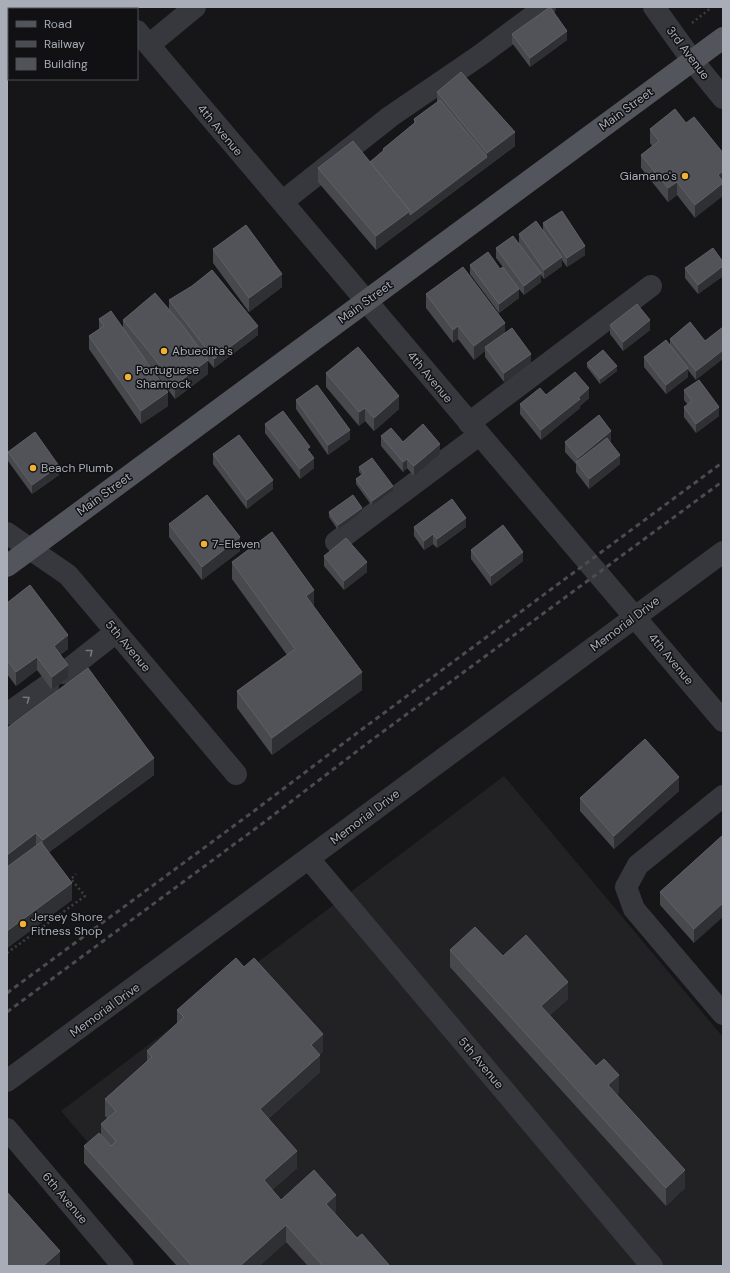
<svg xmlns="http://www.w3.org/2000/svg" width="730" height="1273" font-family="'DM Sans',sans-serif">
<rect width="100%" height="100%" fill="#161618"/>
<path fill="#222225" d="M504,776l219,261v229h-530l-132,-155z"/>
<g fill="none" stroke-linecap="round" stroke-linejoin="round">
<path stroke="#3d3f44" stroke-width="2.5" stroke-dasharray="2 3" stroke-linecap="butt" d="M692,23l20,-16
M7,953l78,-57 -14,-17 5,-5"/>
<path stroke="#37383d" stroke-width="22" d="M116,7l2,2
M654,7l38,53 31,38
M137,31l586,690
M149,45l46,-38
M282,202l109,-86 88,-60 66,-49
M469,423l182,-137
M7,533l61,42 168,199
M336,542l143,-107
M64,673l52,-41
M7,714l41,-29
M723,796l-85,69 -12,22 8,22 89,105
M309,859l343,407
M7,1081l716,-529
M7,1129l116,137"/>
<path stroke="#53555c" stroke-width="22" d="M7,566l716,-528"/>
<path stroke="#4a4c52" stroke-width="3" stroke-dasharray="5 4" stroke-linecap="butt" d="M7,993l247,-182 107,-81 362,-268
M7,1012l256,-189 106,-81 354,-261"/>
</g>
<path fill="#47494d" d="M512,34l55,6 -37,27 -18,-24z
M437,92l78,54 -139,104 -58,-68v-14l52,-6 13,-11v-2l31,-26v-4l23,-16z
M686,123l37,30 -28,65 -18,-23 -9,7 -27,-34v-13l11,-9 -2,-3v-14z
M543,223l42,32 -18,12 -5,-7v6l-18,13 -3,-4v7l-17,13 -5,-6v9l-20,15 -29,-39v-9l30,4 3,-2 -7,-9v-10l23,-5v-9l24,-3z
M213,249l69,38 -33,25 -36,-49z
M723,262v14l-25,18 -13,-16v-10z
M426,294l79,39 26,30 -27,19 -19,-25v-6l-11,9 -16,-21 -5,4 -27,-35z
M169,300l89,35 -44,33 -6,-7v13l-33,25 -30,-40 23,47 -27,18 -52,-75v-13l10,-7v-10l24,9v-8l46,-10z
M610,325l40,5 -27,21 -13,-17z
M670,339l35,2 -9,39 -8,-10v7l-22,17 -22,-27v-10l26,-11z
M587,363l30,8 -17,13 -13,-17z
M326,373l73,36 -25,22 -9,-10 -6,5 -33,-39z
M684,390l35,26 -23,17 -12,-16v-10l4,-2 -4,-5z
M546,395l43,3 -9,8v2l-39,32 -21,-26v-10z
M296,400l54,39 -22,16 -32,-46z
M265,424l45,28 4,16 -14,11 -35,-46z
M381,436l22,6 37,12 -26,22 -7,-8 -4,4 -22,-26z
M611,440l-1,1 10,23 -31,25 -13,-17v-8l-11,-12v-10z
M8,452l51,23 -27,19 -24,-33z
M213,454l60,35 -26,20 -34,-45z
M359,467l34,24 -21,15 -16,-22v-5l6,-4 -3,-3z
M329,512h33l-24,18 -9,-13z
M169,524l71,27 -38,29 -33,-43z
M414,527h52l-29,21 -4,-4 -9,6 -10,-14z
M471,550l52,11 -32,25 -20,-27z
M324,556l43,16 -23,18 -20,-24z
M232,562l82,45 48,83 -90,65 -35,-47v-17l50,-36 -55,-76z
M7,603l61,46 -8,6 8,23 -16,12 -15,-20 -21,16 -9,-12z
M7,728l147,47 -105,77 23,48 -65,48z
M679,791l-65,58 -34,-38v-13z
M723,835l-29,108 -34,-38v-13z
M450,950l53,6 65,43 -18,16 69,78 -2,1 68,94 -19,18 -216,-239z
M177,1010l146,41 -4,4 1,17 -52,47 29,49 -25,22 9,10 55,12 -1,1 22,25 33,28h-82l-22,-24 -27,24h-82l-93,-103v-17l17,-10v-12l6,-6 -2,-2v-17l42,-38v-10l30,-27z"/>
<path fill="#2f3033" d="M567,31v9l-37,27v-9z
M515,132v14l-139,104v-14l34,-25 77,-54v-4z
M723,171v25l-28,22v-13l23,-30z
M677,182v13l-9,7v-14z
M585,246v9l-18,12v-9z
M562,257v9l-18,13v-9z
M723,266v10l-25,18v-9z
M541,273v9l-17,13v-9z
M282,274v13l-33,25v-14z
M519,289v9l-20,15v-9z
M650,320v10l-27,21v-9z
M505,323v13l-20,11v4l-11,9v-14z
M258,326v9l-44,33v-9z
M458,326v13l-5,4v-13z
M723,350v9l-27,21v-9z
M531,354v9l-27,19v-9z
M208,360v14l-33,25v-14z
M617,366v5l-17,13v-5z
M688,368v9l-22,17v-9z
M589,388v10l-9,8v2l-39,32v-10z
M168,392v14l-27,18v-13z
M399,396v13l-25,22v-13z
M719,407v9l-23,17v-9z
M365,408v13l-6,5v-14z
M350,430v9l-22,16v-10z
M611,431v9l-32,26 -1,-1v-7z
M440,444v10l-26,22v-10z
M620,455v9l-31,25v-10z
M314,458v10l-14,11v-10z
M407,459v9l-4,4v-10z
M59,466v9l-27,19v-9z
M273,480v9l-26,20v-9z
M393,486v5l-21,15v-5z
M362,508v4l-24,18v-5z
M466,518v9l-29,21v-9z
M433,534v10l-9,6v-9z
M240,537v14l-38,29v-13z
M523,552v9l-32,25v-10z
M367,562v10l-23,18v-9z
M314,590v17l-8,-11z
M68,635v14l-14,11v-14z
M37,657v13l-21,16v-14z
M68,665v13l-16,12v-13z
M362,672v18l-90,65v-17z
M154,758v17l-111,82v-17z
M679,777v14l-65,58v-13z
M36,833v17l-29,23v-18z
M72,883v17l-65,48v-17z
M723,903v14l-29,26v-14z
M568,982v17l-27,24v-17z
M323,1034v17l-12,11v-17z
M320,1055v17l-60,54v-17z
M619,1075v18l-11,9v-17z
M297,1151v17l-33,29v-17z
M685,1170v18l-19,18v-18z
M336,1195v17l-10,9v-17z
M286,1225v17l-27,24h-19z
M60,1251v14l-2,1h-15z"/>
<path fill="#525359" stroke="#5f6168" d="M550,7l17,24 -37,27 -18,-24z
M461,72l54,60 -28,21 -50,-61z
M440,100l47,57 -77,58v-4l-40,-49 14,-12 -1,-1 33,-27 -2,-3z
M675,109l11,14 8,-6 29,36v18l-5,4 5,7v1l-28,22 -18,-23 -9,6 -27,-33 18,-14 -9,-12z
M353,141l57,70 -34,25 -58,-68z
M562,211l23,35 -18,12 -24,-35z
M536,221l26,36 -18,13 -25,-36z
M246,225l36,49 -33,24 -36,-49z
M513,236l28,37 -17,13 -28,-38z
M713,248l10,14v4l-25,19 -13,-17z
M488,252l12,17 3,-2 16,22 -20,15 -29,-39z
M463,267l42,56 -31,23 -16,-20 -5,4 -27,-36z
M212,270l46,56 -44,33 -45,-59 23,-14z
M155,293l28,33 25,34 -33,25 -28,-36 -24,-29z
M637,304l13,16 -27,22 -13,-17z
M111,311l57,81 -27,19 -52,-75 15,-10 -5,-7z
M690,322l15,19 18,-14v23l-27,21 -26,-32z
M512,328l19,26 -27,19 -19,-26z
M666,340l22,28 -22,17 -22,-28z
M358,347l41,49 -25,22 -9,-10 -6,4 -33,-39z
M603,350l14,16 -17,13 -13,-16z
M575,372l14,16 -11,10 2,1 -39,31 -21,-26 20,-16 6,7z
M699,380l20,27 -23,17 -12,-17 8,-6 -8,-11z
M317,385l33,45 -22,15 -32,-45z
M283,411l27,36 -3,2 7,9 -14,11 -35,-45z
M599,415l12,16 -33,27 -13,-16z
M423,424l17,20 -26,22 -7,-7 -4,3 -22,-26 10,-8 12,14z
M35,432l24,34 -27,19 -24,-33z
M239,435l34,45 -26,20 -34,-46z
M607,438l13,17 -31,24 -13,-17z
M372,458l21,28 -21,15 -16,-22 8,-6 -5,-6z
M207,495l33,42 -38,30 -33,-43z
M353,495l9,13 -24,17 -9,-13z
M452,499l14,19 -29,21 -4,-5 -9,7 -10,-14z
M503,525l20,27 -32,24 -20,-26z
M272,532l42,58 -8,6 56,76 -90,66 -35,-47 58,-42 -63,-87z
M346,538l21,24 -23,19 -20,-25z
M30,585l38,50 -14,11 14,19 -16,12 -15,-20 -21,15 -9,-12v-57z
M88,668l66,90 -111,82 -7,-7 -29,22v-127z
M645,739l34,38 -65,59 -34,-38z
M723,835v68l-29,26 -34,-37z
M41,842l31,41 -65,48v-64z
M475,927l28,29 23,-21 42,47 -27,24 55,60 8,-7 15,16 -11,10 77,85 -19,18 -216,-238z
M236,958l8,9 10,-9 69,76 -12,11 9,10 -60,54 37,42 -33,29 17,20 33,-30 22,25 -10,9 31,34 5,-4 28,32h-67l-37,-41 -46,41h-48l-108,-120 15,-13 12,13 5,-5 -15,-17 15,-13 -11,-12 47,-42 -5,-6 37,-34 -7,-7z
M7,1192l53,59 -17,15h-36z"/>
<defs><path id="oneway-chevron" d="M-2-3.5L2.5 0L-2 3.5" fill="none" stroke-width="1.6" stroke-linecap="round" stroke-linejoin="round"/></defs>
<g stroke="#757881">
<use href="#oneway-chevron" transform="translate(90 652) rotate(-39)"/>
<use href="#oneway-chevron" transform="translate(27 699) rotate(-35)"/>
</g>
<g fill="#f2b134" stroke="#111113" stroke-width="1.5">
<circle cx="685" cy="176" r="4"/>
<circle cx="164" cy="351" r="4"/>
<circle cx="128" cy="377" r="4"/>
<circle cx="33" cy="468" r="4"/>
<circle cx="204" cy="544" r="4"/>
<circle cx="23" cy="924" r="4"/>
</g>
<g text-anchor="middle" stroke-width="3" stroke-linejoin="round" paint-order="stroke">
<g font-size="12" fill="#a8adb8" stroke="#111113">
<text transform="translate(688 53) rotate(53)" y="4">3rd Avenue</text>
<text transform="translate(626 109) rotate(-36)" y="4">Main Street</text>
<text transform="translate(220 130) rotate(50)" y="4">4th Avenue</text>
<text transform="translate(365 302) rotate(-36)" y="4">Main Street</text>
<text transform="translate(430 377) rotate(50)" y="4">4th Avenue</text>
<text transform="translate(104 494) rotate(-36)" y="4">Main Street</text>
<text transform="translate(625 624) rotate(-37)" y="4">Memorial Drive</text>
<text transform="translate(128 646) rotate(50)" y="4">5th Avenue</text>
<text transform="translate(671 659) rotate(50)" y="4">4th Avenue</text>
<text transform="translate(365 817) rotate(-37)" y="4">Memorial Drive</text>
<text transform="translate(105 1010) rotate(-36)" y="4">Memorial Drive</text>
<text transform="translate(481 1063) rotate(50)" y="4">5th Avenue</text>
<text transform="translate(65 1198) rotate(50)" y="4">6th Avenue</text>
</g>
<g font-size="12" fill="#a8adb8" stroke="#111113" text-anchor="start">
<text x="677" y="180" text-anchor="end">Giamano's</text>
<text x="172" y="355">Abueolita's</text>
<text x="136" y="374">Portuguese<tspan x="136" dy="14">Shamrock</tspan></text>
<text x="41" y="472">Beach Plumb</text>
<text x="212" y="548">7-Eleven</text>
<text x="31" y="921">Jersey Shore<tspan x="31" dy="14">Fitness Shop</tspan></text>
</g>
</g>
<rect width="730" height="1273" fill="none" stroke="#a8adb8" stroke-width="16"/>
<rect x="8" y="8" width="130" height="72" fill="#111113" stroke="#4d4f55"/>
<rect x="16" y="21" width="20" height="6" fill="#53555c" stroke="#4d4f55"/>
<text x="44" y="28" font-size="12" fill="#a8adb8">Road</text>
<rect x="16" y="41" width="20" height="6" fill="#4a4c52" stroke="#4d4f55"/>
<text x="44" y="48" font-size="12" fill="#a8adb8">Railway</text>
<rect x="16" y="58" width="20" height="12" fill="#525359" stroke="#4d4f55"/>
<text x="44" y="68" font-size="12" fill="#a8adb8">Building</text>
</svg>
